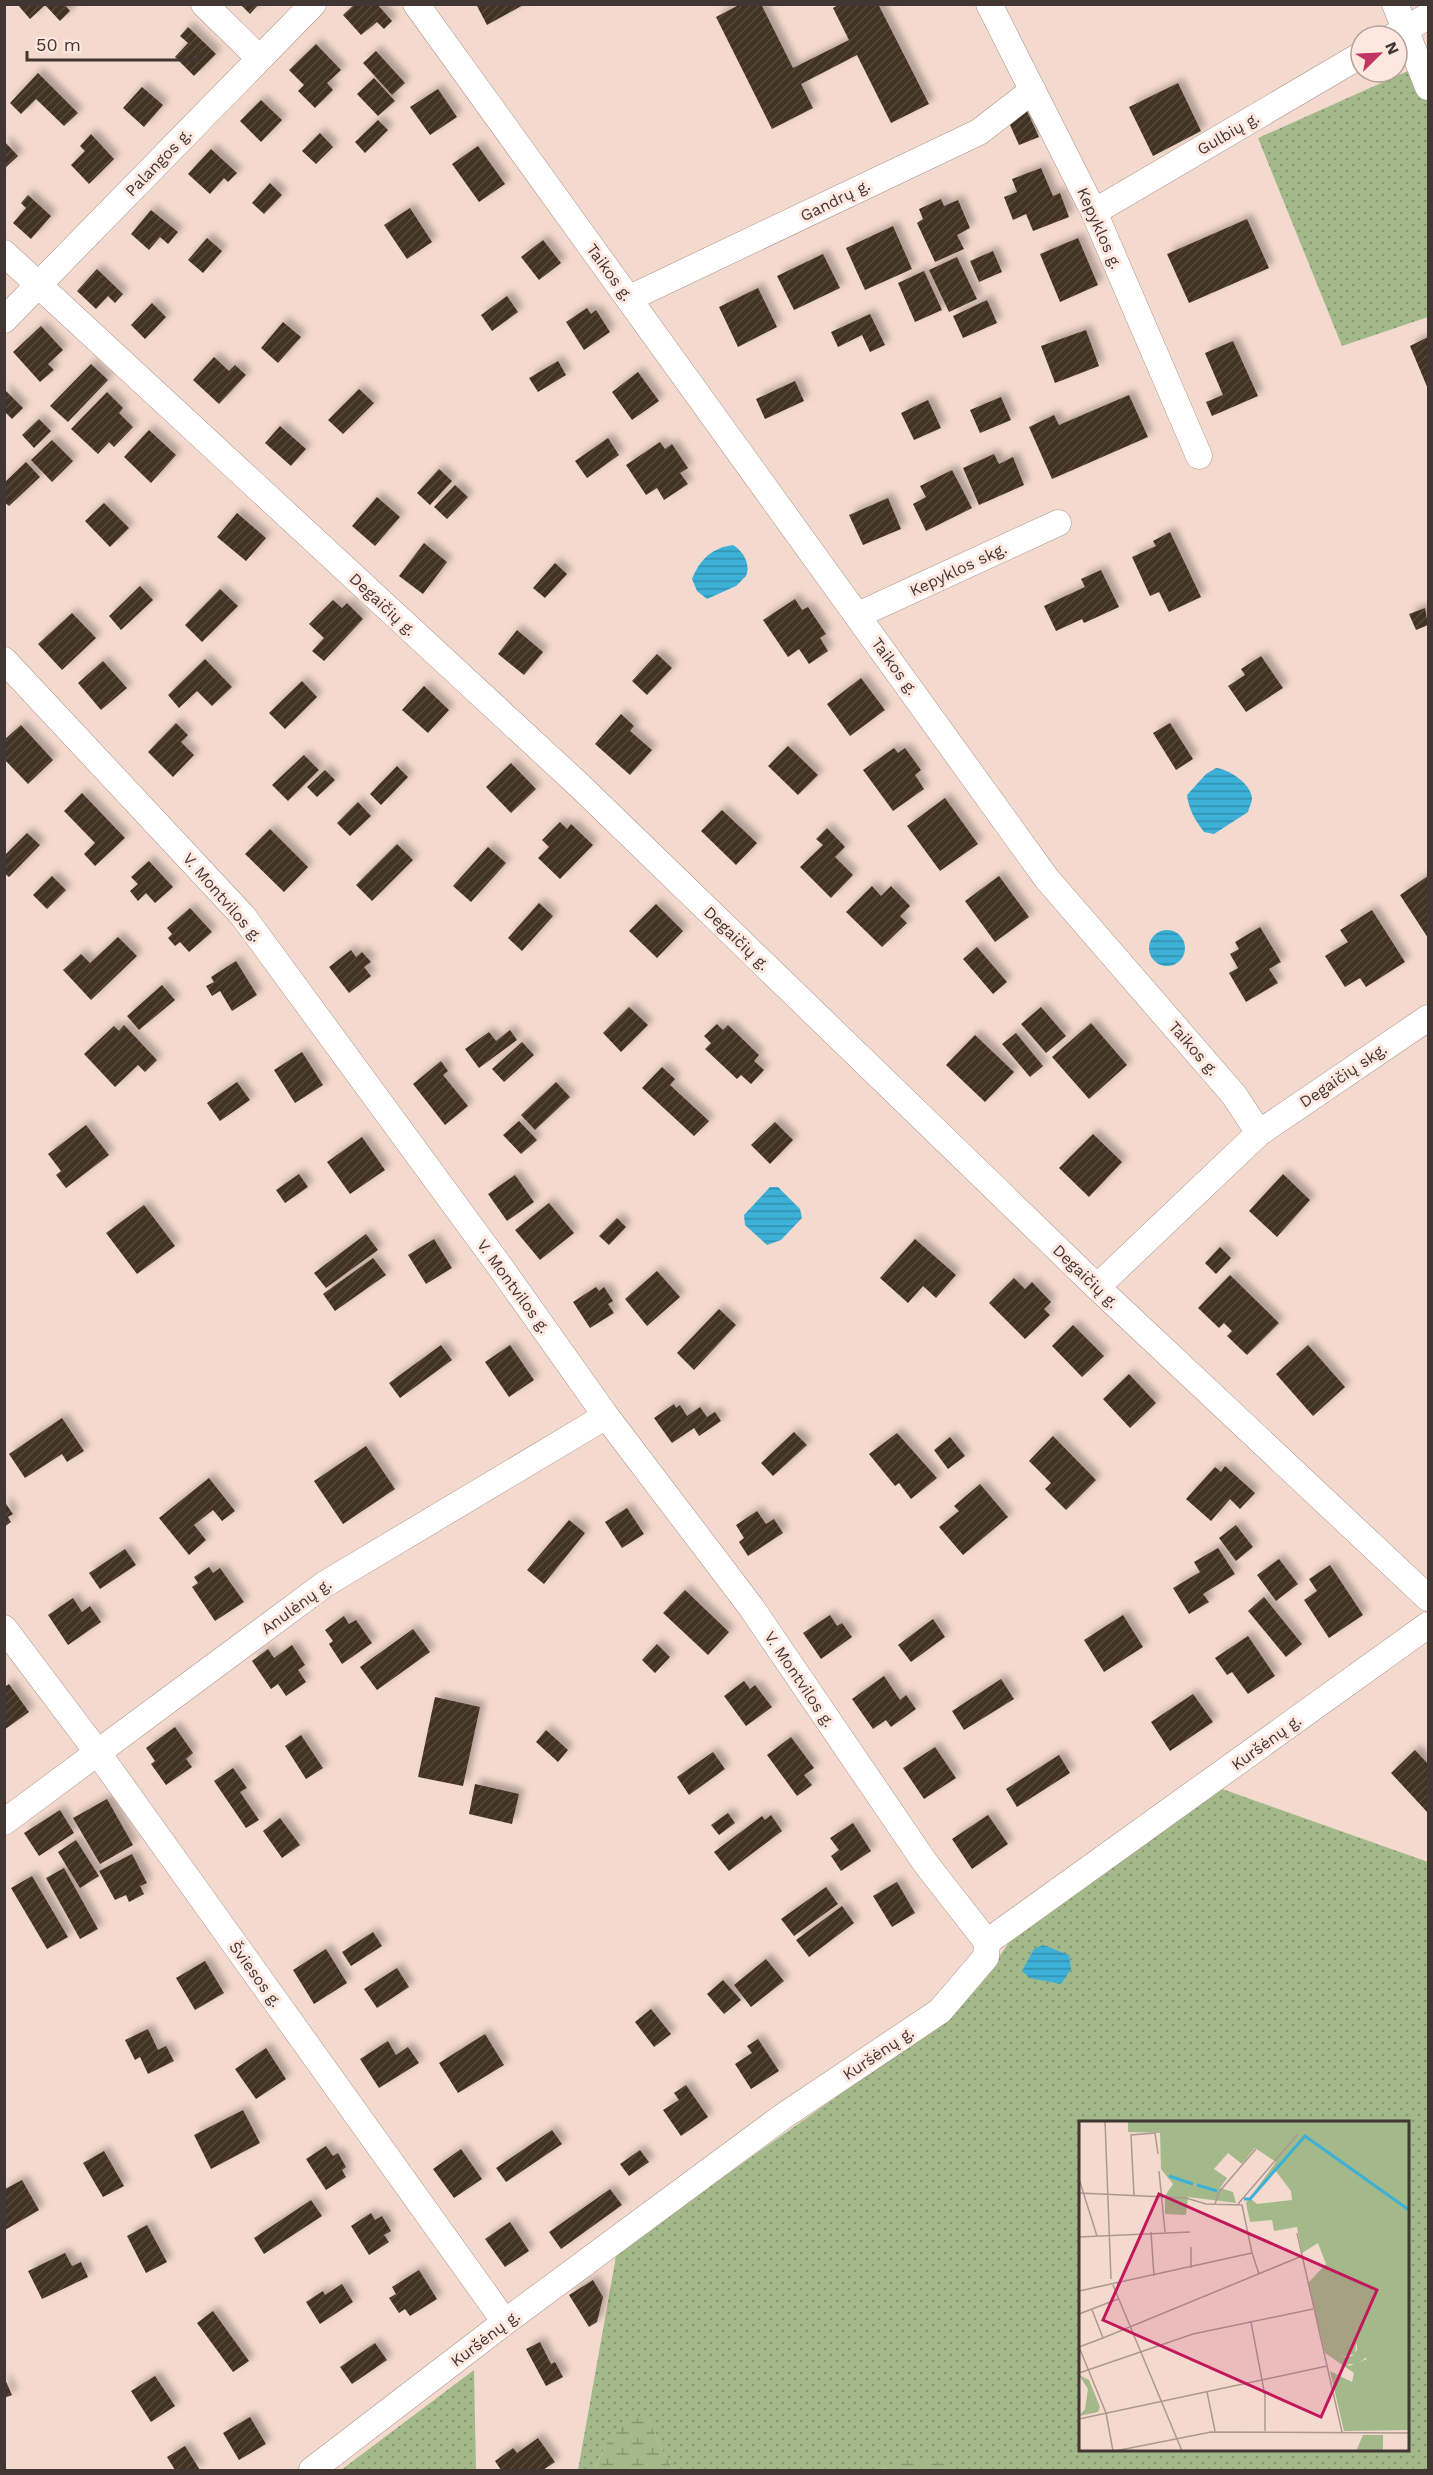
<svg xmlns="http://www.w3.org/2000/svg" width="1433" height="2475" font-family="'Work Sans',sans-serif">
<defs>
<pattern id="grass-dots" width="8" height="8" patternUnits="userSpaceOnUse" patternTransform="scale(1.5)"><rect width="8" height="8" fill="#a3b98a"/><path d="M2 2h.1M6 6h.1" fill="none" stroke="#869771" stroke-width="1.8" stroke-linecap="round"/></pattern>
<pattern id="wetland-marsh" width="20" height="14" patternUnits="userSpaceOnUse" patternTransform="scale(1.5)"><rect width="20" height="14" fill="#a3b98a"/><path d="M1 5h8M5 5V1M11 12h8M15 12V8" fill="none" stroke="#869771"/></pattern>
<pattern id="water-rules" width="6" height="5" patternUnits="userSpaceOnUse" patternTransform="scale(1.5)"><rect width="6" height="5" fill="#3cb0d7"/><path d="M0 2.5h6" fill="none" stroke="#3490af"/></pattern>
<pattern id="building-hatch" width="6" height="6" patternUnits="userSpaceOnUse" patternTransform="scale(1.5)"><rect width="6" height="6" fill="#433224"/><path d="M-1 1l2-2M0 6l6-6M5 7l2-2" fill="none" stroke="#57483c"/></pattern>
<filter id="shadow"><feDropShadow dx="5.5" dy="-5.5" stdDeviation="3" flood-color="#0004"/></filter>
</defs>
<rect width="100%" height="100%" fill="#f4d9ce"/>
<path fill="url(#grass-dots)" fill-rule="evenodd" d="M1428,62v255l-86,29 -84,-208z
M1211,1785l217,77v608h-472l-6,-6 -63,2 -7,4h-206l-12,-20 -14,-32 -39,21 -15,31h-16l39,-219 335,-235 37,-44 29,-43zM1080,2122h328v328h-328z
M474,2370l2,100h-135z"/>
<path fill="url(#wetland-marsh)" d="M648,2418l14,32 12,20h-80l15,-31 15,-20z
M916,2458l35,6 5,6h-76l7,-4z"/>
<path fill="url(#water-rules)" d="M733,545c10,6 18,19 13,31l-10,10 -29,13 -10,-8 -5,-12c8,-19 19,-31 41,-34z
M1216,768c13,1 35,16 36,30 0,4 -3,10 -4,14l-34,22 -10,-2c-9,-12 -15,-22 -17,-37l19,-21z
M1149 948a18 18 0 1 1 36 0a18 18 0 1 1-36 0Z
M770,1187h8l22,22 2,9 -21,22 -14,5 -22,-20 -1,-10z
M1043,1945l26,10 2,14 -10,15 -31,-6 -8,-7 12,-22z"/>
<path fill="url(#building-hatch)" filter="url(#shadow)" d="M17,4h47l6,7 -10,10 -15,-16 -15,14z
M240,4h19l-9,10z
M355,4h22l15,17 -8,8 -7,-7 -16,13 -18,-20z
M476,4h49l-38,21z
M741,4h20l32,64 56,-28 -16,-32 7,-4h38l51,100 -38,19 -34,-68 -56,29 12,24 -41,21 -56,-112z
M188,27l28,27 -22,22 -19,-19 13,-14 -8,-7z
M316,44l25,26 -14,13 6,7 -18,18 -17,-17 6,-6 -15,-15z
M376,51l29,32 -13,12 -29,-32z
M38,73l40,40 -14,13 -28,-27 -15,15 -11,-11z
M374,78l21,23 -17,15 -21,-22z
M1178,83l23,48 -48,25 -24,-49z
M142,87l21,18 -19,22 -21,-19z
M438,89l19,28 -27,18 -20,-28z
M261,100l21,20 -21,22 -21,-21z
M1025,107l14,30 -20,8 -13,-29z
M378,120l10,10 -23,23 -10,-11z
M320,133l13,14 -17,17 -14,-13z
M91,134l23,25 -25,25 -18,-19 14,-14 -5,-5z
M4,141l14,15 -14,13z
M478,146l27,38 -26,18 -27,-38z
M211,149l26,24 -9,9 -4,-4 -14,16 -22,-20z
M1041,168l12,28 7,-3 9,24 -36,14 -7,-17 -13,6 -9,-23 13,-5 -5,-13z
M270,183l12,12 -18,19 -12,-11z
M28,195l23,21 -20,23 -18,-16 13,-15 -5,-5z
M941,199l3,7 14,-6 12,28 -13,7 7,14 -29,13 -18,-39 6,-4 -4,-10z
M410,208l22,34 -25,17 -23,-34z
M151,210l27,22 -10,12 -8,-7 -11,13 -18,-16z
M1247,219l22,49 -80,35 -22,-49z
M893,226l19,43 -47,21 -19,-42z
M207,238l15,13 -19,22 -15,-13z
M1078,238l20,47 -38,17 -20,-48z
M543,240l18,23 -22,17 -18,-23z
M993,251l9,21 -23,10 -9,-21z
M823,254l17,34 -46,22 -17,-34z
M957,257l20,42 -28,13 -20,-42z
M97,269l26,25 -8,9 -7,-7 -12,13 -19,-18z
M924,271l18,39 -27,12 -17,-39z
M758,288l19,39 -39,20 -19,-40z
M507,296l11,16 -26,19 -11,-16z
M987,300l10,23 -34,15 -10,-22z
M152,303l14,14 -21,22 -14,-14z
M587,308l4,6 5,-4 14,22 -26,18 -18,-28z
M870,314l15,31 -15,7 -8,-17 -24,12 -7,-15z
M283,322l18,15 -23,26 -17,-15z
M41,326l22,24 -15,14 6,6 -14,12 -27,-30z
M1086,330l13,36 -44,17 -14,-37z
M1428,337v52l-18,-43z
M1233,341l25,55 -46,20 -6,-14 17,-7 -18,-42z
M214,357l15,14 6,-6 11,10 -27,29 -26,-24z
M558,361l8,14 -28,17 -9,-14z
M91,364l17,16 -40,42 -18,-16z
M638,372l21,29 -27,19 -20,-28z
M795,381l9,20 -39,18 -9,-20z
M4,389l19,19 -11,11 -8,-8z
M359,389l15,14 -31,31 -15,-14z
M107,392l16,16 -4,5 14,14 -19,20 -5,-5 -11,12 -27,-25z
M1129,395l19,42 -96,42 -23,-52 25,-12 5,10z
M1001,397l10,23 -31,13 -10,-23z
M928,400l13,28 -27,12 -13,-27z
M39,419l12,12 -17,17 -12,-13z
M280,426l26,23 -15,17 -26,-23z
M149,430l27,25 -25,28 -27,-26z
M608,438l11,17 -32,23 -12,-17z
M52,440l21,21 -21,21 -21,-22z
M660,442l5,7 7,-5 16,24 -8,5 8,11 -24,16 -7,-12 -11,7 -20,-30z
M994,454l5,10 14,-7 11,28 -45,20 -16,-37z
M26,462l14,15 -31,29 -5,-4v-19z
M439,469l13,12 -22,24 -13,-12z
M952,470l20,38 -46,23 -13,-27 13,-7 -6,-11z
M455,485l13,12 -21,22 -13,-12z
M377,497l23,20 -25,29 -23,-20z
M888,498l13,31 -38,16 -14,-30z
M104,503l25,25 -19,19 -25,-26z
M237,513l29,25 -20,23 -29,-24z
M1170,532l31,65 -32,15 -10,-20 -9,4 -18,-39 24,-11 -3,-5z
M424,543l23,19 -24,32 -24,-18z
M555,563l12,11 -22,24 -12,-10z
M1101,570l18,37 -35,16 -2,-4 -26,12 -12,-25 41,-19 -4,-8z
M140,586l13,14 -32,30 -12,-14z
M220,589l18,17 -36,36 -17,-17z
M795,599l7,11 6,-3 18,27 -6,4 8,13 -19,13 -10,-15 -11,8 -25,-37z
M333,600l9,8 5,-5 16,16 -39,42 -12,-10 12,-13 -15,-14z
M1425,608l3,17 -12,5 -7,-16z
M72,613l24,25 -34,32 -24,-26z
M517,630l26,22 -19,23 -26,-21z
M657,654l15,14 -25,27 -15,-14z
M1261,656l22,32 -37,24 -18,-26 17,-11 -4,-6z
M205,659l27,28 -20,19 -15,-15 -18,17 -11,-13z
M103,661l24,27 -26,22 -23,-27z
M861,678l24,32 -35,26 -23,-32z
M302,681l15,16 -32,32 -16,-16z
M424,686l25,24 -21,23 -26,-23z
M621,714l13,12 -4,5 22,19 -22,25 -35,-31z
M176,723l12,12 -7,7 13,13 -21,22 -25,-25z
M1170,723l23,36 -17,11 -23,-37z
M21,725l32,35 -25,24 -24,-25v-19z
M788,746l30,29 -20,20 -30,-29z
M894,748l4,5 7,-5 16,22 -6,5 9,14 -31,22 -30,-41z
M304,755l15,15 -31,31 -16,-16z
M511,763l25,26 -25,24 -25,-26z
M397,766l11,11 -27,28 -11,-11z
M325,770l10,10 -18,17 -10,-10z
M82,793l43,45 -30,28 -11,-12 11,-11 -31,-32z
M945,798l33,46 -38,27 -33,-45z
M358,802l13,14 -21,20 -13,-13z
M722,810l35,33 -21,22 -35,-34z
M560,822l7,7 4,-5 22,21 -33,34 -22,-21 11,-11 -7,-7z
M827,828l18,19 -10,10 18,18 -22,23 -31,-31 23,-22 -7,-6z
M270,829l38,38 -24,25 -39,-38z
M27,833l13,12 -31,32 -5,-4v-17z
M397,844l16,16 -41,41 -16,-16z
M488,847l18,16 -35,39 -18,-16z
M149,861l24,26 -18,16 -9,-10 -8,8 -8,-10 8,-7 -7,-7z
M52,876l14,14 -19,19 -14,-14z
M999,876l30,41 -34,25 -30,-41z
M1428,876v62l-28,-43z
M872,886l9,10 10,-10 19,20 -10,10 7,7 -25,24 -36,-35z
M539,903l14,13 -31,35 -14,-13z
M656,904l27,27 -26,27 -28,-27z
M190,908l22,24 -23,20 -9,-10 -5,4 -7,-8 4,-4 -5,-6z
M1372,910l33,52 -39,25 -6,-9 -15,9 -20,-31 23,-14 -8,-12z
M1260,927l21,35 -12,7 9,14 -32,19 -17,-29 9,-5 -8,-14 9,-5 -4,-7z
M118,937l19,19 -46,44 -28,-30 18,-16 9,9z
M977,947l30,35 -14,12 -30,-35z
M351,950l5,7 6,-5 9,10 -7,5 7,9 -22,17 -20,-26z
M236,961l21,34 -25,16 -12,-20 -8,5 -6,-10 8,-4 -3,-5z
M162,985l13,15 -36,30 -12,-14z
M629,1007l19,18 -27,27 -18,-19z
M1041,1007l25,29 -20,17 -25,-29z
M1091,1023l36,42 -38,34 -37,-42z
M717,1024l6,6 5,-5 31,30 -5,6 10,9 -13,14 -10,-9 -4,4 -32,-30 6,-6 -7,-7z
M124,1025l33,35 -12,12 -7,-7 -23,22 -31,-33 30,-28 5,5z
M510,1030l7,10 -38,28 -14,-19 24,-17 7,9z
M1016,1033l27,33 -13,11 -28,-33z
M975,1035l39,37 -29,30 -39,-37z
M522,1042l12,13 -30,27 -12,-13z
M302,1052l21,33 -28,18 -21,-33z
M441,1061l7,10 -5,4 25,31 -23,19 -32,-41z
M662,1067l13,12 -5,6 39,36 -15,15 -52,-48z
M237,1082l13,18 -30,21 -13,-18z
M556,1082l14,15 -35,33 -14,-15z
M519,1121l18,19 -16,14 -18,-19z
M775,1122l18,18 -23,24 -19,-19z
M86,1125l23,30 -43,33 -10,-13 5,-4 -13,-17z
M1093,1134l29,28 -33,35 -30,-29z
M362,1137l23,33 -35,24 -23,-32z
M299,1174l9,13 -23,16 -9,-13z
M1283,1174l27,26 -33,37 -28,-26z
M515,1175l19,27 -27,19 -19,-27z
M549,1203l25,30 -34,27 -25,-30z
M144,1205l31,41 -38,28 -31,-41z
M617,1218l9,9 -17,18 -10,-9z
M366,1234l12,16 -52,38 -12,-15z
M434,1239l18,29 -26,16 -18,-29z
M915,1239l41,36 -20,23 -13,-12 -15,17 -28,-25z
M1220,1247l11,11 -15,16 -11,-11z
M373,1258l13,17 -51,36 -12,-17z
M657,1271l23,26 -33,29 -22,-27z
M1230,1275l49,48 -32,32 -20,-19 5,-5 -8,-8 -5,5 -21,-20z
M1014,1278l11,11 7,-7 19,20 -7,7 6,6 -25,24 -36,-36z
M596,1287l3,4 5,-4 9,14 -5,3 6,9 -24,15 -17,-26z
M719,1309l17,16 -42,45 -17,-17z
M1073,1325l31,31 -22,21 -30,-31z
M441,1345l11,15 -52,38 -11,-15z
M510,1345l24,35 -25,17 -24,-35z
M1308,1345l37,42 -32,29 -37,-42z
M1129,1374l27,29 -26,25 -27,-29z
M674,1404l2,4 4,-3 7,11 13,-9 7,10 8,-5 6,9 -22,15 -5,-8 -22,15 -18,-25z
M62,1418l22,33 -17,11 -5,-8 -37,24 -16,-24z
M794,1432l13,13 -34,31 -12,-13z
M897,1433l40,45 -26,21 -12,-16 -4,3 -26,-32z
M1053,1436l43,44 -30,30 -21,-21 6,-6 -22,-22z
M950,1437l15,19 -17,13 -14,-19z
M366,1446l29,43 -52,35 -29,-43z
M1225,1466l30,27 -15,16 -10,-10 -19,22 -25,-22 29,-32 6,5z
M209,1478l26,33 -13,10 -9,-11 -19,15 12,15 -17,15 -30,-37z
M980,1484l28,33 -45,38 -24,-28 20,-16 -5,-5z
M4,1501l9,13 -5,3 3,5 -7,5z
M627,1508l17,26 -22,14 -17,-26z
M757,1511l9,13 8,-5 9,14 -35,23 -9,-14 5,-4 -8,-13z
M569,1520l16,13 -41,51 -17,-14z
M1236,1525l17,22 -17,14 -17,-23z
M1218,1548l17,26 -32,20 6,8 -20,12 -16,-26 27,-16 -6,-10z
M125,1549l11,16 -36,24 -11,-16z
M1279,1559l19,25 -22,17 -19,-26z
M1330,1565l33,50 -34,23 -25,-38 13,-9 -8,-12z
M209,1567l4,6 7,-5 24,34 -29,19 -23,-34 6,-4 -4,-6z
M685,1590l44,42 -21,23 -45,-42z
M1264,1597l38,47 -16,13 -38,-46z
M73,1598l9,14 8,-6 11,16 -33,23 -20,-30z
M830,1615l7,11 5,-3 10,14 -31,22 -18,-26z
M1123,1615l20,32 -39,25 -20,-32z
M344,1616l5,8 7,-4 16,23 -30,21 -13,-20 4,-3 -8,-11z
M933,1619l12,18 -34,25 -13,-17z
M413,1629l17,23 -53,38 -17,-23z
M1248,1636l27,40 -27,18 -16,-22 -5,3 -12,-17z
M657,1644l13,13 -15,16 -13,-13z
M292,1645l13,20 -7,5 8,12 -20,14 -8,-12 -7,5 -19,-28 16,-12 6,9z
M884,1676l16,24 6,-5 10,14 -25,18 -5,-7 -13,9 -21,-30z
M1001,1679l13,20 -50,31 -12,-19z
M744,1681l6,8 5,-4 17,22 -26,19 -22,-30z
M9,1684l20,28 -25,18v-43z
M1193,1694l20,28 -43,29 -19,-29z
M435,1697l45,10 -17,79 -45,-9z
M175,1727l18,26 -7,6 6,8 -26,18 -15,-21 4,-3 -9,-13z
M546,1730l22,20 -10,12 -22,-20z
M301,1735l22,33 -17,11 -21,-33z
M791,1737l23,31 -10,7 8,10 -15,11 -30,-41z
M935,1747l21,31 -32,21 -21,-31z
M1415,1750l13,14v49l-37,-40z
M713,1752l12,17 -36,26 -12,-18z
M1059,1755l11,18 -53,34 -11,-18z
M233,1768l14,20 -7,4 19,28 -13,8 -32,-47z
M475,1784l44,10 -7,30 -43,-10z
M107,1799l26,46 -33,19 -27,-46z
M60,1810l14,23 -35,23 -15,-23z
M728,1813l7,10 -16,12 -8,-10z
M771,1815l11,16 -53,40 -15,-19 48,-36 3,4z
M988,1815l20,29 -36,25 -20,-30z
M280,1818l20,27 -18,13 -19,-27z
M853,1823l18,28 -30,20 -10,-15 8,-6 -9,-12z
M76,1840l23,36 -19,12 -22,-36z
M132,1854l15,29 -7,3 4,8 -15,8 -3,-7 -11,5 -16,-29z
M64,1868l34,61 -18,10 -34,-61z
M32,1876l36,61 -21,12 -36,-61z
M897,1882l18,31 -23,14 -19,-31z
M826,1887l12,17 -44,32 -13,-17z
M842,1906l12,17 -45,34 -13,-17z
M373,1932l9,14 -31,20 -9,-14z
M326,1949l21,34 -33,21 -21,-34z
M766,1959l18,22 -33,26 -17,-22z
M205,1961l19,32 -29,17 -19,-32z
M397,1968l12,19 -32,21 -13,-19z
M723,1980l18,20 -17,14 -17,-20z
M651,2009l20,25 -17,13 -19,-25z
M148,2029l10,21 8,-4 8,15 -26,13 -8,-17 -5,3 -10,-20z
M485,2034l19,31 -46,28 -19,-30z
M758,2039l21,32 -28,18 -16,-25 17,-11 -5,-7z
M388,2041l8,14 12,-8 11,16 -40,25 -19,-29z
M266,2048l20,31 -30,20 -21,-30z
M686,2085l22,32 -27,19 -18,-26 16,-10 -5,-7z
M243,2110l17,33 -49,26 -17,-34z
M552,2130l10,14 -56,38 -10,-14z
M326,2146l7,10 5,-3 8,14 -4,3 4,7 -20,13 -20,-31z
M461,2149l21,30 -28,19 -21,-29z
M640,2150l9,12 -20,14 -9,-12z
M104,2151l20,35 -21,11 -20,-34z
M22,2180l17,30 -34,20v-41z
M610,2189l12,16 -61,44 -12,-17z
M311,2200l11,16 -58,38 -10,-16z
M371,2213l4,7 7,-4 9,15 -7,4 5,7 -20,13 -18,-29z
M510,2222l19,29 -24,16 -20,-28z
M147,2225l20,37 -21,11 -19,-37z
M65,2253l7,13 9,-4 7,15 -46,22 -14,-28z
M419,2270l18,29 -27,17 -5,-7 -6,4 -10,-15 7,-4 -4,-7z
M593,2280l10,17 -6,25 -8,5 -20,-32z
M342,2284l11,18 -33,22 -14,-22 17,-11 2,4z
M213,2311l36,50 -16,11 -36,-49z
M540,2342l11,22 4,-2 8,15 -17,9 -20,-37z
M375,2343l12,17 -35,24 -12,-17z
M155,2376l20,30 -24,16 -20,-31z
M4,2377l8,18 -8,3z
M250,2417l16,27 -27,16 -16,-27z
M538,2438l17,24 -12,8h-42l-6,-9 18,-13 4,5z
M185,2446l15,24h-25l-8,-13z"/>
<g fill="none" stroke-linecap="round" stroke-linejoin="round">
<g stroke="#ac9389" stroke-width="27">
<path id="minor" d="M204,4l55,54
M416,4l631,875 187,216 25,38 -162,154
M989,4l105,208 105,244
M1395,4l33,83
M1394,36l34,-20
M1094,212l267,-157
M4,253l576,533 517,501 331,311
M630,298l349,-166 54,-42
M4,320l309,-316
M858,615l200,-92
M4,660l239,256 258,352 105,148 145,191 175,257 61,78
M1259,1133l169,-115
M4,1628l94,125 407,569
M4,1822l321,-238 281,-168
M312,2470l193,-148 277,-205 158,-106 46,-54 1,-15 441,-317"/>
</g>
<use href="#minor" stroke="#fff" stroke-width="26"/>
</g>
<g text-anchor="middle" stroke-width="6" stroke-linejoin="round" paint-order="stroke">
<g font-size="16" fill="#413632" stroke="#fee7de">
<text transform="translate(1228 133) rotate(-30)" y="6">Gulbių g.</text>
<text transform="translate(158 162) rotate(-46)" y="6">Palangos g.</text>
<text transform="translate(835 200) rotate(-26)" y="6">Gandrų g.</text>
<text transform="translate(1100 228) rotate(66)" y="6">Kepyklos g.</text>
<text transform="translate(610 272) rotate(54)" y="6">Taikos g.</text>
<text transform="translate(958 569) rotate(-25)" y="6">Kepyklos skg.</text>
<text transform="translate(383 604) rotate(43)" y="6">Degaičių g.</text>
<text transform="translate(895 666) rotate(54)" y="6">Taikos g.</text>
<text transform="translate(223 897) rotate(49)" y="6">V. Montvilos g.</text>
<text transform="translate(737 938) rotate(44)" y="6">Degaičių g.</text>
<text transform="translate(1194 1048) rotate(49)" y="6">Taikos g.</text>
<text transform="translate(1343 1075) rotate(-34)" y="6">Degaičių skg.</text>
<text transform="translate(1086 1276) rotate(44)" y="6">Degaičių g.</text>
<text transform="translate(514 1286) rotate(54)" y="6">V. Montvilos g.</text>
<text transform="translate(296 1606) rotate(-36)" y="6">Anulėnų g.</text>
<text transform="translate(800 1679) rotate(56)" y="6">V. Montvilos g.</text>
<text transform="translate(1266 1742) rotate(-36)" y="6">Kuršėnų g.</text>
<text transform="translate(256 1974) rotate(54)" y="6">Šviesos g.</text>
<text transform="translate(878 2053) rotate(-34)" y="6">Kuršėnų g.</text>
<text transform="translate(485 2338) rotate(-37)" y="6">Kuršėnų g.</text>
</g>
</g>
<g transform="translate(1079 2121)">
<rect width="330" height="330" fill="#f4d9ce"/>
<path d="M49,0h281v309l-65,1 -14,-60 22,11 2,-9 -29,-20 -17,-70 18,-19 -8,-21 -16,10 -5,-26 -23,4 -2,-11 -22,2 -4,-19 30,-41 -21,-14 -13,16 -14,-11 -14,16 13,9 -7,10 13,4 3,11 -48,-6 -2,18 -21,-1v-18l8,-12 -12,-15 -1,-36 -32,-1zM196,49l16,21 1,9 -35,4 -6,-5zM277,223l11,15 -18,7 -8,-9 14,-3zM284,314h20v16h-27z" fill="#a3b98a" fill-rule="evenodd"/>
<path d="M0,254l10,5 11,27 -2,5 -19,4 6,-7 3,-20z" fill="#a3b98a"/>
<path d="M278,211l6,1 5,7 3,14 -14,10h-13l-3,-7 11,-1 5,-6z" fill="#a3b98a"/>
<path fill="none" stroke="#3cb0d7" stroke-width="3" d="M90,55l24,8M118,64l20,6M165,78h6l55,-63 104,74"/>
<path fill="none" stroke="#ac9890" stroke-width="1.5" d="M26,0l6,158M80,50l6,61M0,58l18,57M0,72l107,5 20,6 36,1 10,48M55,75l-3,-61 24,-2 3,21M136,83l4,-12 37,-43M159,83l60,-70M72,111l3,44M218,112l45,199M0,116l111,-5M112,126v21M34,164l69,166M0,170l173,-38 7,21M0,193l39,-15M172,201l14,74v35M24,217l199,-82M0,226l27,66 7,38M0,226l24,-9 -11,-28M0,252l114,-39 120,-25M128,271l8,39M0,298l248,-53M36,330l96,-19 198,1"/>
<path fill="#c2185b" fill-opacity="0.15" stroke="#c2185b" stroke-width="3" d="M80,73l218,96 -56,127 -218,-97z"/>
<rect width="330" height="330" fill="none" stroke="#413632" stroke-width="3"/>
</g>
<rect width="1433" height="2475" fill="none" stroke="#413632" stroke-width="12"/>
<g transform="translate(1379 54) rotate(66)"><circle r="28" fill="#fee7de" stroke="#b2a099" stroke-width="1.5"/>
<path d="M0-4.5L10 22L0 15L-10 22Z" fill="#c23461"/>
<text y="-9" font-size="16" font-weight="bold" text-anchor="middle" fill="#413632">N</text>
</g>
<path d="M27 51v9h171v-9" fill="none" stroke="#413632" stroke-width="3"/>
<text x="36" y="51" font-size="18" fill="#413632" stroke="#fee7de" stroke-width="4.5" paint-order="stroke">50 m</text>
</svg>
